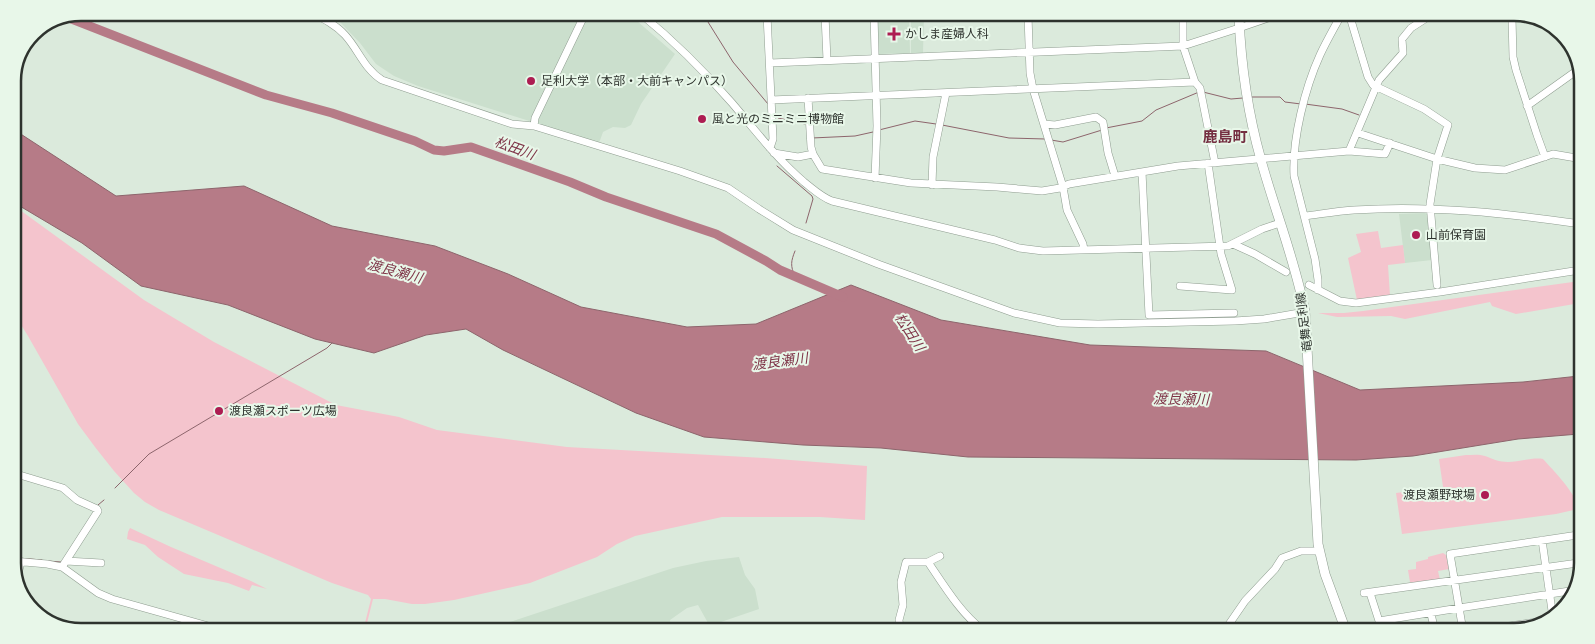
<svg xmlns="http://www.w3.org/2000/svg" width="1595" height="644" font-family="'Golos Text','Noto Sans JP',sans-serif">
<rect width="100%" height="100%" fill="#dbeadc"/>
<path fill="#cbdfcd" d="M326,13l303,1 46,40 -34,50 -10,21 -6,3 -12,-1 -10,5 -4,11 -181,-57 -24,-10 -18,-12 -16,-21 -20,-21z
M877,15h32l1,38 -31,1z
M911,15h13l-1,38 -12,1z
M1425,213l2,1 2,10 3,36 -27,3 -6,-49z
M739,557l6,18 10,14 4,20 -38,13 -13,1 -10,-18 -11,3 -17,12 1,9 -186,-1 28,-7 160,-53 33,-7z"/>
<path fill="#f4c4cd" d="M13,205l131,95 70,42 122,63 63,12 38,13 130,17 198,11 102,8 -2,54 -45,-3h-98l-87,19 -18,8 -20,13 -67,26 -76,17 -29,4h-13l-27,-5h-12l-7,28h-2l7,-28 -3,-4 -36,-12 -173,-73 -14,-8 -11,-9 -20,-22 -19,-24 -17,-23 -50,-88 -15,-24z
M1378,231l3,17 22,-3 2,18 -17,2 2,31 -33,4 -9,-42 13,-6 -5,-18z
M1580,281v22l-64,11 -24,-8 -2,-4 -85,17 -14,-3 -54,1 -19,-4h26l19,-2z
M1466,455c6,0 13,-1 19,1 8,3 14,6 23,6 10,0 25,-5 35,-3 9,10 35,36 35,50l-22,5 -154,20 -6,-41 47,-6 -4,-28z
M130,528l41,19 80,34 16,8 -15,-4 -3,6 -21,-8 -44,-9 -26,-17 -13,-12 -18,-6 1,-7z
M1443,553l3,2 3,14 -11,2 2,9 -27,4 -3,-2 -2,-12 8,-1v-7l12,-3v-2z"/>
<path fill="#b67b87" stroke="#8d656c" d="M13,129l103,67 128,-10 88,40 103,20 73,28 73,33 106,20 69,-3 95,-39 90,35 149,25 176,6 94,39 163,-8 56,-6v58l-61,5 -105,17 -57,4 -388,-3 -87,-9 -78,-3 -99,-8 -68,-24 -133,-63 -37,-21 -40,6 -52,18 -59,-14 -87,-34 -87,-19 -59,-43 -69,-41z"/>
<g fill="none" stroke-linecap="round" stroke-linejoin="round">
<path stroke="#8d656c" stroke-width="1" d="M707,15l1,7 25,40 35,42
M1203,92l28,7 12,-1
M1252,97h28l5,5 16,2
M1305,104l37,5 17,6
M775,113l3,5 27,6
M942,125l67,13 36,1
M1106,128l36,-7 14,-11 43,-18
M879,130l36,-9 21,3
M812,138l43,-2 18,-4
M1051,140l12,2 39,-12
M777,166l35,30 1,3 -7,24
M795,276c-5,-10 -4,-15 0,-25
M115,488l34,-34 178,-106 5,-5
M98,505l6,-5
M18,558l24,2
M48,561l13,1
M1122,630l5,-2 16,2"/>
<path stroke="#b67b87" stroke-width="9" d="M69,18l197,77 66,18 83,28 19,9 10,1 27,-4 99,35 36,15 110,37 50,27 14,9 63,27"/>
<g stroke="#8f9d90" stroke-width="8">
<path id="minor" d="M312,13c12,6 24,12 33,22 13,14 20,35 37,45l130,44 22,2 146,45 48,17 31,21 34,21 85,34 136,49 46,10 38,1 137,-3 29,-2 41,-7
M641,14c33,27 63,57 91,89 23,27 44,55 72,79 9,7 17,15 28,19l163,39 24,8 24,3 185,-5 34,-17 18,-6
M767,15l6,124 -3,9
M825,15l2,45
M874,15l3,111 -2,52
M1028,16l2,57 3,16 30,98 4,23 16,34 1,6
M1183,16v30l12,36 5,6 15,75
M1350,17l18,60 5,8 51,24 24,16 -11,34 -7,45 7,81
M1512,18l1,39 3,13 21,65 8,22
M770,63l413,-17 56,-18 32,-11
M808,98l3,49 2,7 9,15 89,14 86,4 45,4 18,-3 9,-4 109,-18 171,-15 30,-71 24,-27 -1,-14 9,-11 17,-11
M771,100l424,-18
M1527,106l52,-37
M1044,124l11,1 41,-8 7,5 5,31 7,23
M534,126l1,-8 50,-104
M1358,133l79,26 38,9 30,2 48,-16 29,5
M1349,151l36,3 5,-11
M774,153l24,4 15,-3
M1142,172l7,143 85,-2
M932,185l1,-28 13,-64
M1305,216c16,-2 33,-5 49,-6 76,-5 152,3 227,14
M1233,244l22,10 31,18
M1309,285l31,16 16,2 84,-11 140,-22
M1180,286l52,4 -11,-36 -13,-91
M1318,290v-10l-3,-21 -21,-83c-2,-37 11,-88 26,-121 6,-13 13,-25 20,-38
M13,473l50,15 14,12 20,9 1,2 -36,56
M1542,540l11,78
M940,556l-12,6c15,22 33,52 55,68
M13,561l34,3 15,3 36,26 14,6 100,28
M66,561l35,2
M17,578l4,-16
M1364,593l214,-30
M1370,593l9,28 80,-13 117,-18
M1431,614l4,17
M900,629l-1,-9 4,-15 -2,-23 5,-20h22
M1225,630l20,-29 30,-32 7,-11 19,-7h18
M1463,631l-13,-77 128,-19
M1474,631l77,-11"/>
</g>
<g stroke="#8f9d90" stroke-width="10">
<path id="major" d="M1239,17c2,48 9,97 22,143 14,51 34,100 44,152l13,232 7,30 21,57"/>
</g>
<use href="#minor" stroke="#fff" stroke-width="7"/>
<use href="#major" stroke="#fff" stroke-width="9"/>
</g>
<g fill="#ad1d52" stroke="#e8f7e9" stroke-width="2">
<path d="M891.5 26.5h5v5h5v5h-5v5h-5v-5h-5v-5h5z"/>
<circle cx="531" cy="81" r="5"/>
<circle cx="702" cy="119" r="5"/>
<circle cx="1416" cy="235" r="5"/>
<circle cx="219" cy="411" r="5"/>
<circle cx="1485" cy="495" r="5"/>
</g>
<g text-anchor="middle" stroke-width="4" stroke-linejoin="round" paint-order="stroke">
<g font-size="12" fill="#2e332e" stroke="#e8f7e9" text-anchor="start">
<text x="905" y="38">かしま産婦人科</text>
<text x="541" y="85">足利大学（本部・大前キャンパス）</text>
<text x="712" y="123">風と光のミニミニ博物館</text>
<text x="1426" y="239">山前保育園</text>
<text x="229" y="415">渡良瀬スポーツ広場</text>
<text x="1475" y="499" text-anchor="end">渡良瀬野球場</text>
</g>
<g font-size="12" fill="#2e332e" stroke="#e8f7e9">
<text transform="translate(1304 322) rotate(-97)" y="4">竜舞足利線</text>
</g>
<g font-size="14" font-style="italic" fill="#7f3548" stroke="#e8f7e9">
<text transform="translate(515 148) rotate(20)" y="5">松田川</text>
<text transform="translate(395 271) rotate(15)" y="5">渡良瀬川</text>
<text transform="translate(910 332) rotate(57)" y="5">松田川</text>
<text transform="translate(780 361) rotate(-7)" y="5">渡良瀬川</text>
<text transform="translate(1181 399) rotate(1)" y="5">渡良瀬川</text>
</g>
<g font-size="15" font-weight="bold" fill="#742e41" stroke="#e8f7e9">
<text x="1225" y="142">鹿島町</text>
</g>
</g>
<path d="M0 0H1595V644H0ZM81 21H1514A60 60 0 0 1 1574 81V563A60 60 0 0 1 1514 623H81A60 60 0 0 1 21 563V81A60 60 0 0 1 81 21Z" fill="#e8f7e9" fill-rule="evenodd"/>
<path fill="none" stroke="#2e332e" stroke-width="2.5" d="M81 21H1514A60 60 0 0 1 1574 81V563A60 60 0 0 1 1514 623H81A60 60 0 0 1 21 563V81A60 60 0 0 1 81 21Z"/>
</svg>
